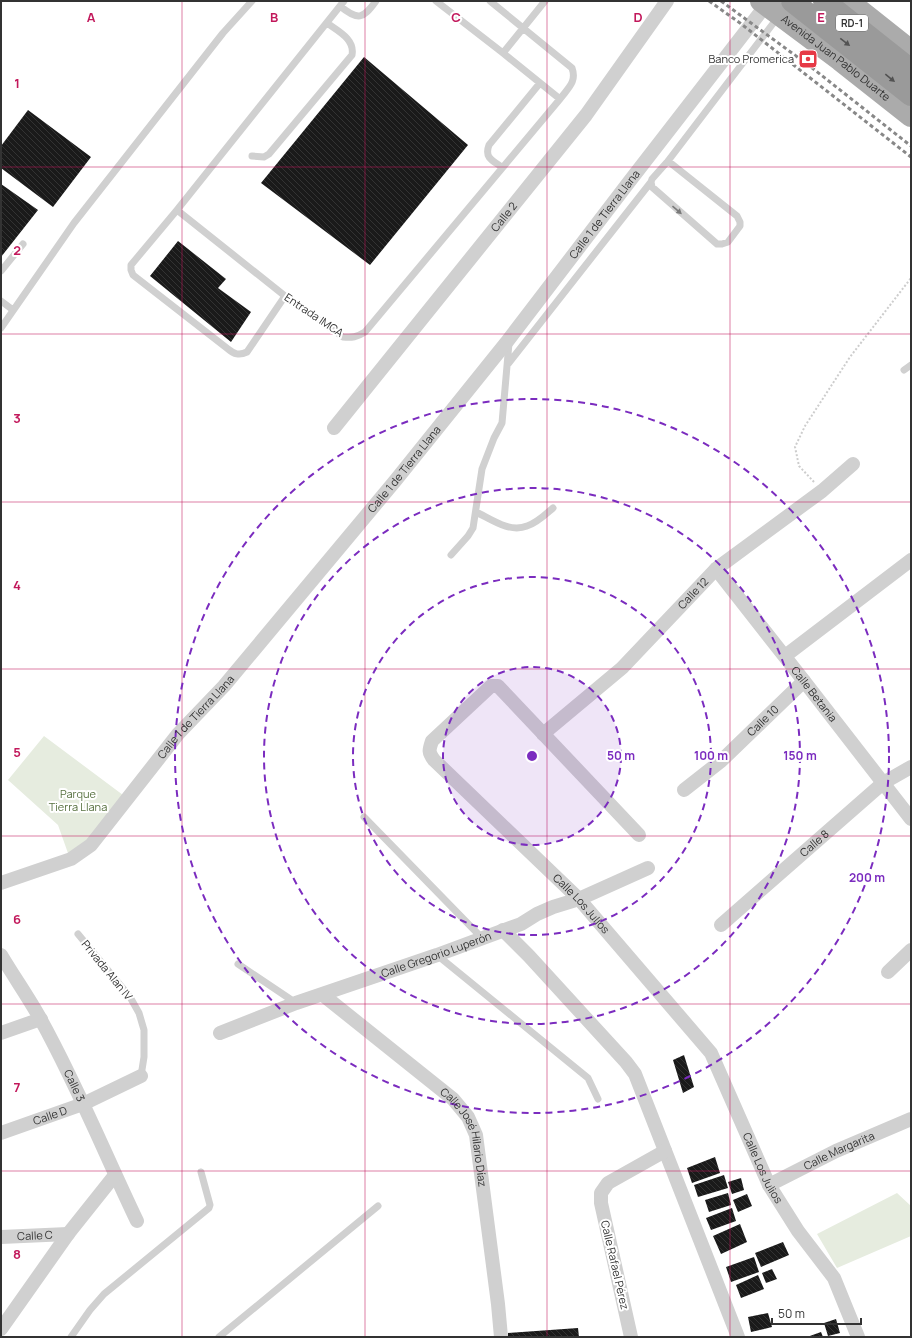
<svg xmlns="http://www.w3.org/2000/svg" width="912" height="1338" font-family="Manrope,sans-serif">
<defs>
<pattern id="building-back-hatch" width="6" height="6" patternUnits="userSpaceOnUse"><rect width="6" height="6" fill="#1a1a1a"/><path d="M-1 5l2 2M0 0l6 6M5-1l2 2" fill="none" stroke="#333"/></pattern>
</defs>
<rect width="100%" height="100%" fill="#fff"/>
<path fill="#e6ecdf" d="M44,736l79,59 -32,45 -22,16 -11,-31 -50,-45z
M897,1193l14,13v30l-74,32 -20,-34z"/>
<path fill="url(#building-back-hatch)" d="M364,57l104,88 -98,120 -109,-82z
M28,110l63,47 -38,50 -52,-39v-22z
M1,184l37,26 -37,47z
M178,241l48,38 -8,9 33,24 -20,30 -81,-66z
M684,1055l10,32 -11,6 -10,-33z
M715,1157l5,16 -28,10 -5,-15z
M724,1175l4,13 -30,9 -4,-12z
M741,1178l3,12 -12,4 -4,-12z
M728,1193l3,12 -22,7 -4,-12z
M747,1194l5,12 -14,6 -5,-12z
M732,1208l4,13 -25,9 -5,-12z
M740,1224l7,18 -26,12 -8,-18z
M783,1242l6,13 -28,12 -6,-14z
M754,1257l5,15 -28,10 -5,-15z
M772,1269l5,10 -11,4 -4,-10z
M758,1275l6,14 -23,9 -5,-13z
M768,1313l4,14 -21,5 -3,-15z
M836,1319l4,14 -12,3 -4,-13z
M578,1328l1,9h-71v-4z
M821,1332l2,5h-16z"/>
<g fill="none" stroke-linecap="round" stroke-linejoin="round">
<path stroke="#cdcdcd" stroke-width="2" stroke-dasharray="2 2" stroke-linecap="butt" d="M814,482l-15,-16 -4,-19 10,-21 45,-69 61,-79"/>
<path stroke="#d0d0d0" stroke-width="7" d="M344,1l-167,209 108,86 58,41c9,1 14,0 22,-5l195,-233c8,-11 17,-17 12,-31l-82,-67
M436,1l67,52 57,46
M340,6c18,15 23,13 36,-5
M503,53l42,-52
M252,156l12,1 5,-3 83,-99c3,-16 -14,-24 -25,-32
M502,167c-9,-6 -18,-9 -13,-22l51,-62
M651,182l1,5 65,57h5l6,-2 12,-16v-4l-3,-6 -69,-55
M177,210l-46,55v5l2,5 95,74c6,5 11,7 19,3l38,-56
M1,271l22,-27
M1,301l12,9
M1,328l73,-105 149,-190 29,-32
M508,364l143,-182 1,-3 16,-18 110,-144
M904,370l7,-5
M476,512c15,7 33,21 51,14 10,-3 19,-12 26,-18
M451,555l17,-19 5,-8 9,-59 12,-31 8,-15 7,-80
M364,817l118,121
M78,934l52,63 9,16 5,17v27l-3,19
M437,955l151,123 10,21
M238,964l58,39
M71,1337l19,-27 14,-16 105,-86 1,-3 -9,-33
M219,1337l159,-131"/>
<g stroke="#d0d0d0" stroke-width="14">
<path id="s1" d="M334,428l252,-313 81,-114"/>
<path id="s2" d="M716,569l88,112 107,138"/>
<path d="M785,656l126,-96"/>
<path id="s3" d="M543,734l79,-66 94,-99 106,-78 31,-27"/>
<path id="s4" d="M684,790l37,-29 83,-80"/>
<path id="s5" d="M639,835l-141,-149h-7l-59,55c-3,9 -4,11 2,19l145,139 132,154 58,132 29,46 36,47 24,59"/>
<path id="s6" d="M1,883l70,-24 20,-14 87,-111 46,-48 171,-205 111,-138 123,-161 137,-177"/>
<path id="s7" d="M721,925l162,-142 28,-16"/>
<path d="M503,930l26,26 97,106 9,12 103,263"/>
<path id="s8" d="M1,955c13,22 28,43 40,65 36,65 64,134 96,201"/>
<path d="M888,972l23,-22"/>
<path id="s9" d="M323,995l130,104 15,18 8,18 22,169 3,33"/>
<path d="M1,1033l40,-14"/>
<path id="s10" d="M220,1033l76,-30 141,-48 84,-31 16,-10 16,-7 26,-8 69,-31"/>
<path id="s11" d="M1,1133l82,-29 58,-28"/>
<path id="s12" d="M769,1185l67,-34 75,-32"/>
<path id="s13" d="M1,1237l67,-3"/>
<path d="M1,1329l67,-95 47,-59"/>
<path d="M631,1337l-30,-134v-10l7,-10 57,-32"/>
</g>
<g stroke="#ababab" stroke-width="22">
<path id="s14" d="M761,1l79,59 71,56"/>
<path d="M848,1l63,50"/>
</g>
<path stroke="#9a9a9a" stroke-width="22" d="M792,1l119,94
M824,1l87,69"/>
<path stroke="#888" stroke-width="3" stroke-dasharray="4 3" stroke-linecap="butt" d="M709,1l31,22 171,134
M721,1l90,66 100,79"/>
</g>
<defs><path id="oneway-solid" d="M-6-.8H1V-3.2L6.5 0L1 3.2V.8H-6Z"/></defs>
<g fill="#525252">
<use href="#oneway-solid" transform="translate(845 42) rotate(38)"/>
<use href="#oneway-solid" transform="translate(890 78) rotate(39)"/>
</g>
<use fill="#7a7a7a" href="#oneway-solid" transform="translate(677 210) rotate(41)"/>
<path fill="none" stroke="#c2185b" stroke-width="1" stroke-opacity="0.55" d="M182,1v1336M365,1v1336M547,1v1336M730,1v1336M1,167h910M1,334h910M1,502h910M1,669h910M1,836h910M1,1004h910M1,1171h910"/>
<circle cx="532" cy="756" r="89" fill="#7b2cbf" fill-opacity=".12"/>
<g fill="none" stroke="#7b2cbf" stroke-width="2" stroke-dasharray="7 5">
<circle cx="532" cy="756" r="89"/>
<circle cx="532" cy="756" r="179"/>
<circle cx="532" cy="756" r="268"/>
<circle cx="532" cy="756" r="357"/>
</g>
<defs>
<g id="bank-square" transform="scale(1)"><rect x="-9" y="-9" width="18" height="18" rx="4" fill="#e63946" stroke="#fff"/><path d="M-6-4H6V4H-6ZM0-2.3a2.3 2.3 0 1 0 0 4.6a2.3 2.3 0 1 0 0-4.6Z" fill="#fff"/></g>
</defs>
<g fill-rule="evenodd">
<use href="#bank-square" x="808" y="59"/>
</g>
<g text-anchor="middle" stroke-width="4" stroke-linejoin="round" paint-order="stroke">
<rect fill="#fff" stroke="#707070" stroke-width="1" x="836" y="15" width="32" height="16" rx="3"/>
<g font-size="10" font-weight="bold" fill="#333">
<text x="852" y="27">RD-1</text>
</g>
<g font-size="11" fill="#333" stroke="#fff">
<text dy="4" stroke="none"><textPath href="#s14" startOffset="94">Avenida Juan Pablo Duarte</textPath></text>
<text dy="4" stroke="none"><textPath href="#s6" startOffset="912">Calle 1 de Tierra Llana</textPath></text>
<text dy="4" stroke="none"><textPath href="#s1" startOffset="271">Calle 2</textPath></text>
<text transform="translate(314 315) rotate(34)" y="4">Entrada IMCA</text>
<text dy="4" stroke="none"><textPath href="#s6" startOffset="588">Calle 1 de Tierra Llana</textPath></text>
<text dy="4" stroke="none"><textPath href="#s3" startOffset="206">Calle 12</textPath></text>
<text dy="4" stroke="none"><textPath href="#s2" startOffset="159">Calle Betania</textPath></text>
<text dy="4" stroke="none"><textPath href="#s6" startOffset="264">Calle 1 de Tierra Llana</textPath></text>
<text dy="4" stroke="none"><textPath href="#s4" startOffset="105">Calle 10</textPath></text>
<text dy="4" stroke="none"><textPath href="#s7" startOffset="124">Calle 8</textPath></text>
<text dy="4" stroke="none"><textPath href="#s5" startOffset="519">Calle Los Julios</textPath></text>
<text dy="4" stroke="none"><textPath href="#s10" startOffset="230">Calle Gregorio Luperón</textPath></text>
<text transform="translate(107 970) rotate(51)" y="4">Privada Alan IV</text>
<text dy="4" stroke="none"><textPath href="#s8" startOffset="150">Calle 3</textPath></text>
<text dy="4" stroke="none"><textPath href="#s11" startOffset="52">Calle D</textPath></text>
<text dy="4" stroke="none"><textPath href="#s9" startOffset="207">Calle José Hilario Díaz</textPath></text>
<text dy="4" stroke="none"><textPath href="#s12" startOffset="78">Calle Margarita</textPath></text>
<text dy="4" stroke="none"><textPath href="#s5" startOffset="843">Calle Los Julios</textPath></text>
<text dy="4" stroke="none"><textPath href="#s13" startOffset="34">Calle C</textPath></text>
<text transform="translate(615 1265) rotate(77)" y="4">Calle Rafael Pérez</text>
</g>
<g font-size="11" fill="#333" stroke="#fff" text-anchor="end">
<text x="794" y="63">Banco Promerica</text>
</g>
<g font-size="11" fill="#56703f" stroke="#fff">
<text x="78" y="798">Parque<tspan x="78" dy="13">Tierra Llana</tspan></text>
</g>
</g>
<g font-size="13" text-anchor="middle" font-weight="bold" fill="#c2185b" stroke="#fff" stroke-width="4" stroke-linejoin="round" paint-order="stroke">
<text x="91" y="22">A</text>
<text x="274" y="22">B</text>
<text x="456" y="22">C</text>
<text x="638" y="22">D</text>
<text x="821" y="22">E</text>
<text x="17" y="88">1</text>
<text x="17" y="255">2</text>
<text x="17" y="423">3</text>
<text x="17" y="590">4</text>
<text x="17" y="757">5</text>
<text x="17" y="924">6</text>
<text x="17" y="1092">7</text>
<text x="17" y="1259">8</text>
</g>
<circle cx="532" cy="756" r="6" fill="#7b2cbf" stroke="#fff" stroke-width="2"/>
<g font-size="12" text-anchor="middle" font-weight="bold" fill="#7b2cbf" stroke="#fff" stroke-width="4" stroke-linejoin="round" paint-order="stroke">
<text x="621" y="760">50 m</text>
<text x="711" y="760">100 m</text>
<text x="800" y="760">150 m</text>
<text x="867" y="882">200 m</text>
</g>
<rect width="912" height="1338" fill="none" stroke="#333333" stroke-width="4"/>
<path d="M772 1318v6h89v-6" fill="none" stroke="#333333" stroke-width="2"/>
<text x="778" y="1318" font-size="12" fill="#333333" stroke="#ffffff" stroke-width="3" paint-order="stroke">50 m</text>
</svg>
